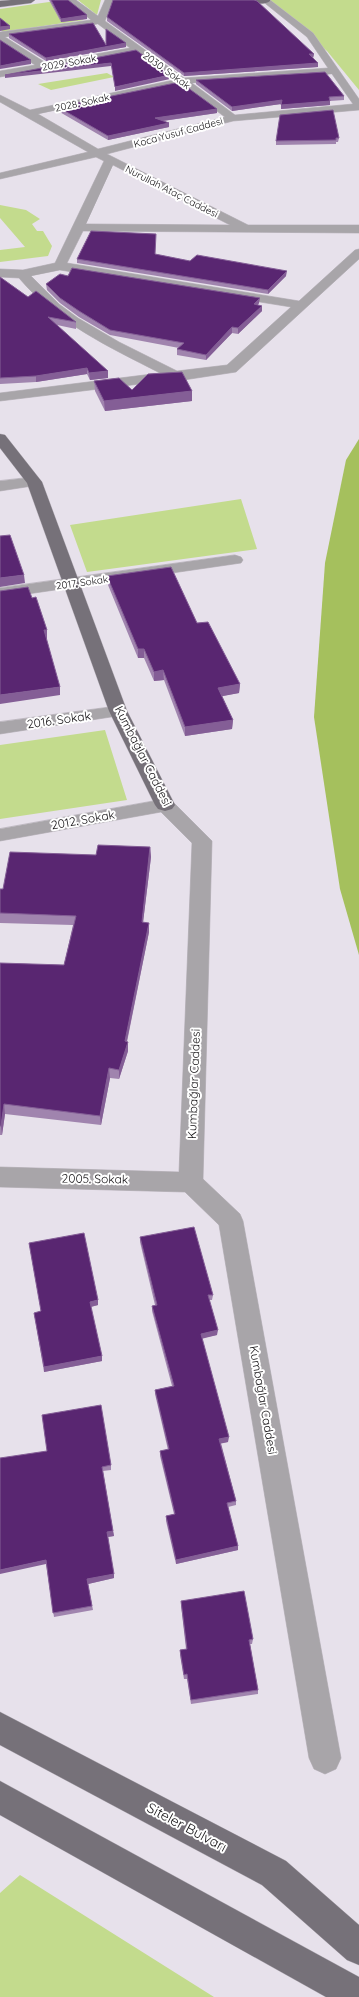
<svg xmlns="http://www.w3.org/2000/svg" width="359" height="1997" font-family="Quicksand,sans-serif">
<rect width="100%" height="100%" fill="#e7e1eb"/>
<path fill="#c3db8d" d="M78,0h23l-4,15z
M268,0h91v90l-32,-39z
M56,1l28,19 -81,12 -3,-3v-20z
M107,73l7,4 -63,13 -13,-6z
M0,205l26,5 14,9 -8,5 5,7h6l9,15 -4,10 -48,6v-12l25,-3 -25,-29z
M241,499l16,50 -170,23 -17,-47z
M105,730l22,70 -127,19v-74z
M20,1875l194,122h-214v-104z"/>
<path fill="#a5c05d" d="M359,439v516l-19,-66 -26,-172 11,-154 21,-103z"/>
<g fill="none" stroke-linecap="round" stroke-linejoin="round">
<g stroke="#c1bbc4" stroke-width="1">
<path id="minor" d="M66,0h10l22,16 7,-16h8l-8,21 79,57 144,-10 -21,-31 -46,-37h9l43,33 46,66v11l-126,11 -126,33 141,71h111v8l-276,-2 -16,32 232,38 56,-51 4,-1v10l-123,113 -59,9 -4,-1 -173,21v-8l160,-20c-51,-26 -103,-50 -141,-95l-19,-1v-8l23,1 32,-7 49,-102 -8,-4 -96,22v-6l88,-21 -88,-50v-7l30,15 144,-30 -38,-28 -136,25v-6l35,-6 -35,-23v-10l91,-12zM98,24l32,24 -84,15 -41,-26zM332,74l21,30 -118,11 -43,-32zM180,84l45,33 -127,32 -60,-35zM113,165l117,60 -144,-1zM60,270l231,37 -64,58 -50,6 -58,-29 -41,-24 -19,-14 -28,-28z
M34,477l5,2 3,3 -3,3 -39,6v-10z
M235,555l6,2 2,3 -2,3 -241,35v-10z
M118,706l6,1 3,4 -3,4 -124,19v-12z
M165,799l7,2 40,40 -9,338 37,35 3,7 98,537 -5,11 -11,5 -11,-5 -5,-11 -90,-533 -34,-33 -185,-5v-20l179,5 13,-329 -31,-31 -161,29v-12z"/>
</g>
<g stroke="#c1bbc4" stroke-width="1">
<path id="major" d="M11,0h24l-4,3 -31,4v-6z
M247,0h23v1c-5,4 -18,3 -23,-1z
M0,434l5,1 37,47 85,229 48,94 -3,4 -7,2 -7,-2 -3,-4 -46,-94 -82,-228 -27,-35z
M0,1712l286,149 73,64v40l-12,-5 -85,-75 -262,-140z
M0,1781l359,196v20h-33l-326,-182z"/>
</g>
<use href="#minor" fill="#a8a5a9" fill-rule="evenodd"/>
<use href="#major" fill="#767179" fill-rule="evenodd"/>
</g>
<path fill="#a084ae" d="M49,0h19l19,15v4l-26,3z
M107,17l207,37 -1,4 5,9 -134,9 -77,-55z
M9,34l97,11 20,-2v4l-80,14 -37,-23z
M196,80l148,16v4l-14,1v4l-49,4v-5l-49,7 -36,-27z
M58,107l159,2v4l-54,8 6,2v4l-61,13 -50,-29z
M339,138l-1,4h-2v2l-60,1v-4z
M155,254l35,7 96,15 -18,18 -191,-31v-4z
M68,276l191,27 -1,2 4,1v5l-24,23 -6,-1 -26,27 -29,-5v-6l2,-1 -69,-13 -31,-18 -19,-14 -13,-13 -1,-6z
M0,277l28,20 48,25v7l-19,-4 51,53 -18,2 -3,-6 -51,8 -36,2z
M94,381l38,9 60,1v10l-87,10 -10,-20z
M107,576l90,47 43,61 -1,9 -17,3 11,24 -1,9 -47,7 -21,-56 -10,1 -10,-23h-6l-30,-73z
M150,847l1,10 -8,65 6,10 -22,110h1v9l-9,28 -9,-1 -9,47 -96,-11 -3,21h-2v-172l64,2 9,-40 -73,-2v-34h3l93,-34z
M140,1237l73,58 -1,5h-3l8,35 -15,3 26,104 -7,1 15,58v4l-8,2 10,43 -62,14 -10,-43v-5l8,-2 -14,-58v-5l8,-1 -13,-56v-4l17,-4 -20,-75v-5l3,-1 -15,-63z
M29,1243l69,62 -7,2 11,54 -58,11 -10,-59 7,-2z
M0,1458l111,7v5l-8,1 11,65 -6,1 6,41 -26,6 5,26 -39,7 -8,-53z
M181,1601l72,38 -1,5h-2l8,46v4l-67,10 -4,-25h-3l-4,-24v-5l6,-1 -5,-44z"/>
<path fill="#845e96" d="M87,15v4l-26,3v-3z
M10,26v3l-10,2v-4z
M126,43v4l-80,14v-3z
M309,54h5l-1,4h-4z
M31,60v4l-31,5v-3z
M111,63v3l-106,12v-3z
M318,63v4l-134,9v-3z
M170,75v4l-55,12v-4z
M282,100l-1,4 -49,7v-4z
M330,101v4l-49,4v-4z
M217,109v4l-62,9v-4z
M169,123v4l-61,13v-4z
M287,271l-1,5 -18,18v-4z
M260,298l-1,5 -5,6v-5z
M262,306v5l-24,23v-6z
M232,327v6l-26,27v-5z
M87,368v6l-51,8v-6z
M108,371v7l-18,2 -1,-7z
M192,391v10l-87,10 -1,-10z
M24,575l1,8 -25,4v-9z
M44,630h3v9h-3z
M138,649h6v9h-6z
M163,670l1,10 -10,1v-9z
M240,684l-1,9 -21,4v-9z
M60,687v8l-60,9v-9z
M233,720l-1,9 -47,7v-9z
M150,847l1,10 -9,74v-9z
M149,923v9l-24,118 3,-8v9l-9,28v-9z
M109,1068l1,10 -9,47 -1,-9z
M4,1104l1,10 -3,21 -1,-9z
M98,1300v5l-8,2v-5z
M218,1330l-1,5 -16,4v-5z
M102,1356v5l-58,11v-5z
M229,1437l-1,5 -9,2v-5z
M113,1531l1,5 -7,1v-5z
M238,1546v4l-62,14v-4z
M46,1560v4l-46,10v-4z
M114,1574v4l-26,6 -1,-5z"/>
<path fill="#592671" stroke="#845e96" d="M51,0h17l19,15 -26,4z
M113,0h141l3,1 57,53h-5l9,9 -134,10 -77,-56z
M0,18l10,8 -10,1z
M93,23l13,22v-16l20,14 -80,15 -37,-24z
M0,40l31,20 -31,6z
M136,50l34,25 -55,12 -4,-24 -106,12z
M325,72l19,24 -15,1 1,4 -49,4 1,-5 -50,7 -36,-27z
M180,82l37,27 -62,9 14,5 -61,13 -50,-29z
M333,110l6,28h-3v2l-60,1 4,-26z
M91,231l65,3 -1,20 35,7 7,-6 90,16 -19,19 -191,-31z
M72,268l188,30 -6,6 8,2 -24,22 -6,-1 -26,28 -29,-6 7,-6 -74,-13 -31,-19 -19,-13 -14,-14 14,-10 8,2z
M0,277l28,20 8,-6 40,31 -28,-5 60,54 -19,2 -2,-5 -51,8 -36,2z
M182,372l10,19 -88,10 -10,-20 25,-3 13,12 16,-16z
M10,535l14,40 -24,3v-42z
M171,567l26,56 11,-1 32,62 -22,4 15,32 -48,7 -22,-57 -9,2 -10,-23h-6l-31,-73z
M28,587l4,11 4,-1 11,33h-3l16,57 -60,8v-104z
M98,845l52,2 -8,75 7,1 -24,118 3,1 -9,28 -10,-2 -9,48 -96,-12 -3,22h-1v-163l64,2 12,-49 -76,-3v-24h3l7,-37 86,3z
M194,1227l19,68h-5l10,35 -17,4 28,103 -10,2 17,62 -9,2 11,43 -62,14 -10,-44 9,-2 -15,-63 9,-2 -14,-59 19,-4 -22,-80 5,-1 -17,-68z
M84,1233l14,67 -8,2 12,54 -58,11 -10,-54 7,-2 -12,-68z
M101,1405l10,60 -9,2 11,64 -6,1 7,42 -27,5 5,27 -39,7 -7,-53 -46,10v-112l47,-7 -5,-36z
M244,1591l9,48 -4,1 9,50 -67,10 -4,-26 -3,1 -4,-25 7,-1 -6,-48z"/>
<g text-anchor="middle" stroke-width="4" stroke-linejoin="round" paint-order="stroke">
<g font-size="10" fill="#121013" stroke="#fff">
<text transform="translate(69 62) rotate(-10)" y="4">2029. Sokak</text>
<text transform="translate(167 70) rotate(36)" y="4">2030. Sokak</text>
<text transform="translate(82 102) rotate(-12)" y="4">2028. Sokak</text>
<text transform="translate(178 132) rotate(-15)" y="4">Koca Yusuf Caddesi</text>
<text transform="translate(172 191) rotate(27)" y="4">Nurullah Ataç Caddesi</text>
<text transform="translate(82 582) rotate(-8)" y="4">2017. Sokak</text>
</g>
<g font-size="12" fill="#121013" stroke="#fff">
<text transform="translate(59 720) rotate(-8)" y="4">2016. Sokak</text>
<text transform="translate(143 756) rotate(63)" y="4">Kumbağlar Caddesi</text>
<text transform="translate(83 820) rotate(-10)" y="4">2012. Sokak</text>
<text transform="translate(194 1084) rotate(-88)" y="4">Kumbağlar Caddesi</text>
<text transform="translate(95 1179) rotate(1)" y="4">2005. Sokak</text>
<text transform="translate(263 1400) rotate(80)" y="4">Kumbağlar Caddesi</text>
</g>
<g font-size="14" fill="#121013" stroke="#fff">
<text transform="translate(187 1827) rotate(28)" y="5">Siteler Bulvarı</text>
</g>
</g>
</svg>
